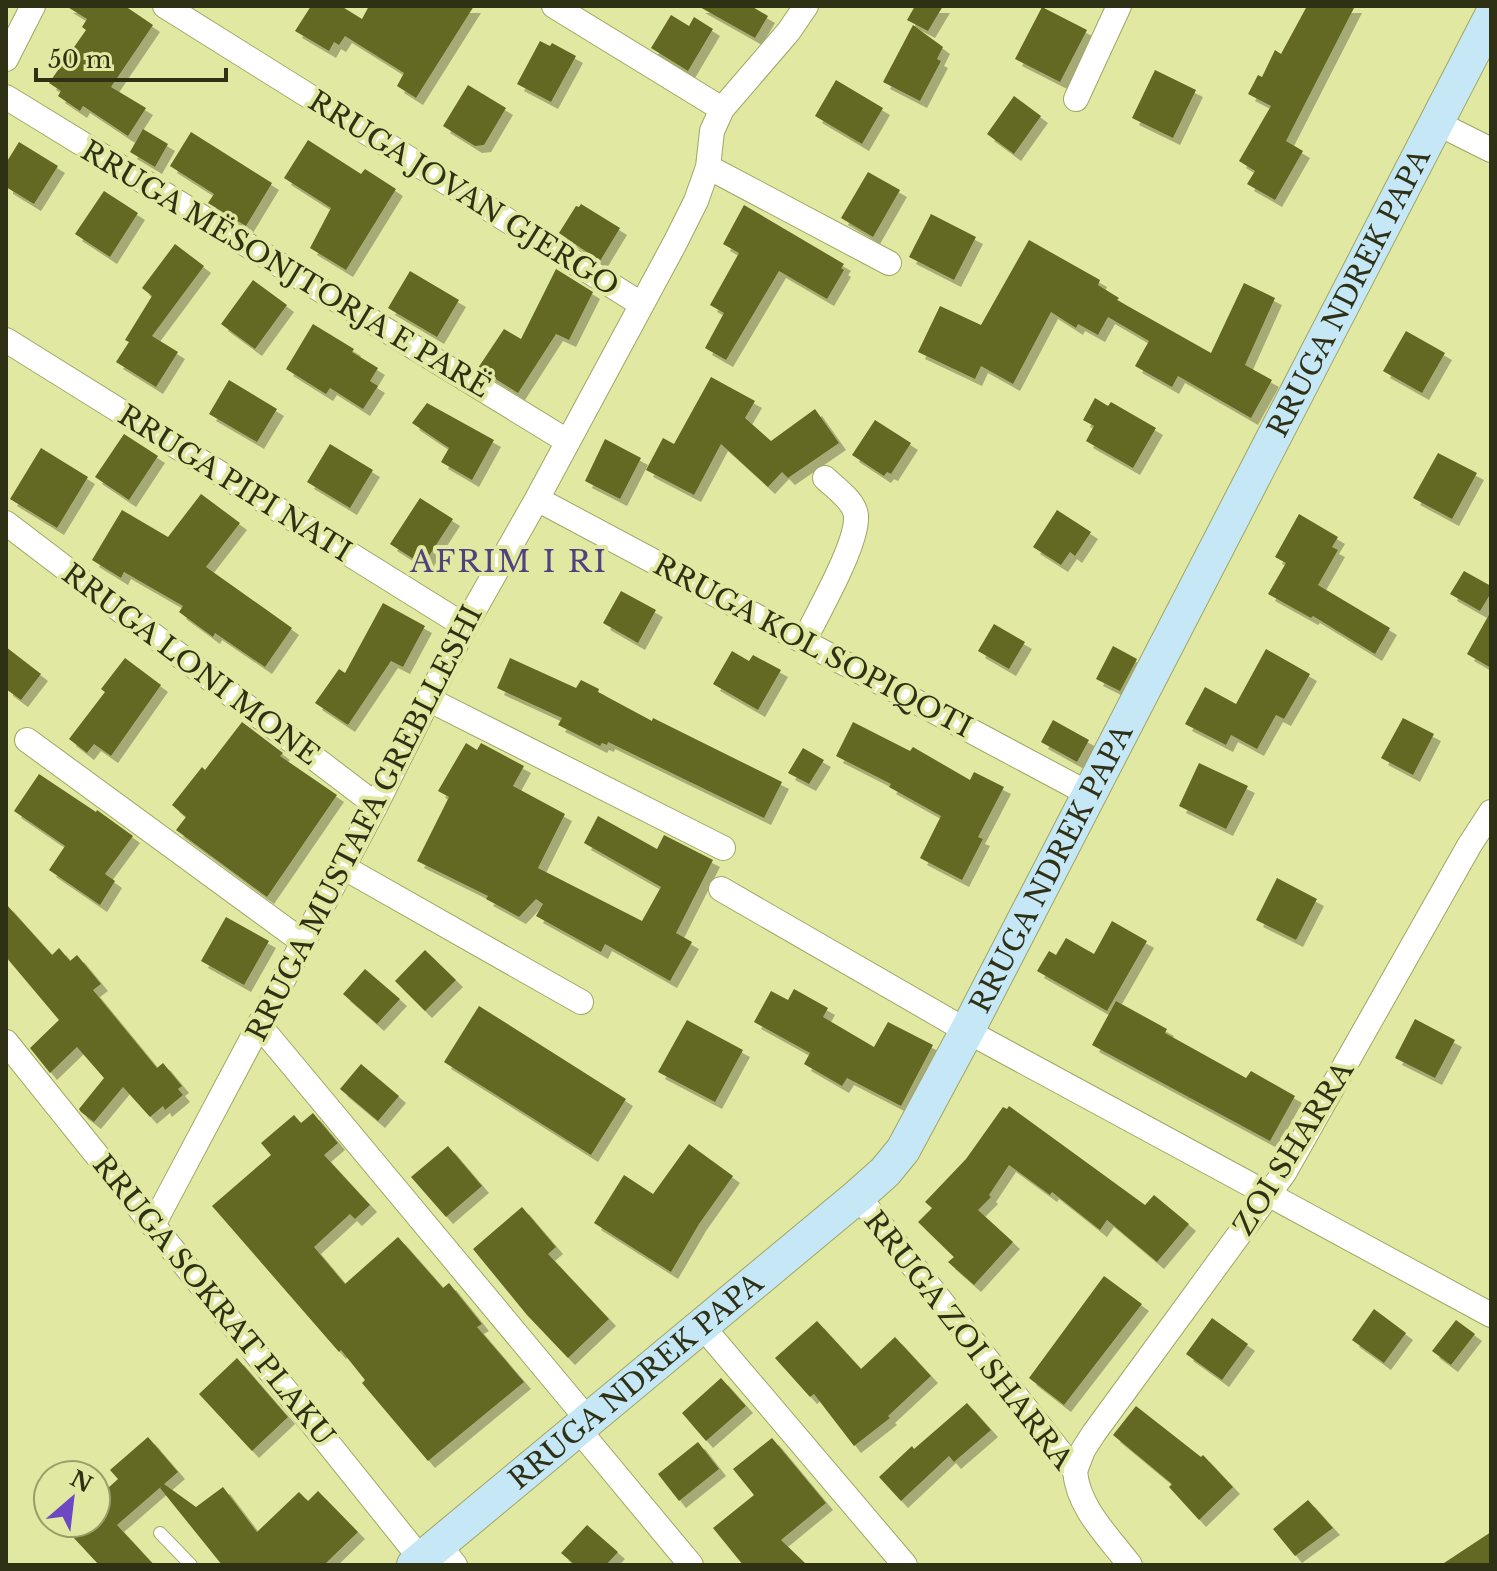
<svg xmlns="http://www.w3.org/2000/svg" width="1497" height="1571" font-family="'Libre Baskerville',serif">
<defs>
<filter id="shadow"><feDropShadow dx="7" dy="7" stdDeviation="0" flood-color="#0004"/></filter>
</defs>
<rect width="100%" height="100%" fill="#e1e8a1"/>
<path fill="#636723" filter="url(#shadow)" d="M66,6h59l28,19 -42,62 35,21 -18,28 -45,-30 -3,5 -22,-15 3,-5 -12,-8 37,-53 -4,-3 5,-8z
M311,6h30l21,13 7,-13h105l-58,92 -19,-12 7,-13 -59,-37 -6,9 -5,-3 -5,9 -34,-20z
M698,6h53l17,10 -13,22z
M915,6h28l-15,25 -21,-11z
M1307,6h48l-69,135 17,10 -28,49 -28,-16 8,-13 -16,-10 32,-55 -23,-12 10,-19 4,2 13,-27 6,4z
M1042,7l45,23 -27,52 -45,-23z
M671,15l18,11 5,-9 19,12 -25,42 -37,-23z
M913,25l30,22 -6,12 4,2 -21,40 -37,-19z
M540,41l10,5 2,-3 24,13 -25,46 -34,-18z
M1155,70l41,20 -23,48 -41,-20z
M836,80l47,28 -21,36 -47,-28z
M468,85l38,23 -22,37 -9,1 -32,-20z
M1014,96l27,20 -27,38 -27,-20z
M143,129l25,15 -13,23 -25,-15z
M191,132l81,51 -26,43 -38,-23 6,-9 -44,-28z
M308,140l53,34 4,-5 31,20 -50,81 -36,-22 21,-40 -47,-30z
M19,142l39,24 -24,38 -28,-17v-24z
M868,172l32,18 -27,47 -32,-19z
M104,191l34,22 -28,44 -35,-23z
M581,204l39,24 -20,33 -41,-28 17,-27 3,1z
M744,205l100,59 -3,4 3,2 -17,29 -48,-28 -53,89 -21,-12 19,-35 -14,-8 29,-52 -16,-9z
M931,214l45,23 -22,43 -45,-23z
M1029,240l71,40 -2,5 21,13 -2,2 94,53 33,-70 31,15 -30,67 27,15 -21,38 -73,-42 -6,11 -37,-21 14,-25 -41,-24 -10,18 -20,-11 -2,4 -25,-16 -38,72 -32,-18 -6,13 -57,-27 22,-46 41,19z
M175,244l29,22 -52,70 26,16 -22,35 -40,-25 13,-20 -4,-2 27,-44 -10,-8z
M556,269l37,23 -24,48 -13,-6 -38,59 -40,-25 26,-39 17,10z
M410,271l49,29 -22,37 -49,-29z
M253,280l34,25 -32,44 -34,-25z
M313,324l41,25 -2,3 26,16 -8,13 8,5 -15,23 -33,-21 -4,6 -40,-25z
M1406,331l39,22 -23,40 -39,-22z
M711,377l44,24 -10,17 26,23 44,-32 24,34 -51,35 -6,-6 -14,15 -47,-43 -27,51 -48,-25 17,-32 11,6z
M229,380l48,29 -20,33 -48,-28z
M1095,398l13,8 3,-4 45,26 -23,40 -47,-27 8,-15 -11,-6z
M427,403l67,37 -22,40 -31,-18 8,-14 -37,-25z
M875,420l36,23 -20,31 -4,-2 -3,4 -32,-21z
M124,434l34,22 -29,44 -34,-23z
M605,439l36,19 -21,41 -35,-18z
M330,444l43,26 -23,38 -43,-26z
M41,448l47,29 -31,51 -47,-29z
M1438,453l39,20 -25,46 -39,-21z
M201,494l39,29 -34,44 86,61 -27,39 -50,-34 -2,4 -34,-25 4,-6 -59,-34 -3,6 -29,-18 30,-50 46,27z
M420,498l33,21 -30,46 -33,-21z
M1057,510l34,22 -16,24 -5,-4 -9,13 -28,-18z
M1299,514l39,23 -6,10 6,3 -20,35 72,43 -15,26 -62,-38 -2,2 -43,-24 18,-31 -11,-6z
M1464,571l27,15v7l-11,18 -30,-17z
M621,591l35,19 -18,33 -35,-20z
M383,603l42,23 -22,41 -12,-6 -43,64 -33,-22 24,-34 6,4z
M1491,611v57l-24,-14z
M994,624l31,18 -16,27 -31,-18z
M1113,646l24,13 -17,32 -24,-12z
M6,647l35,27 -20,26 -15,-11z
M1266,649l44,25 -26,45 -8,-4 -19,34 -26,-14 -5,10 -41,-21 20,-37 31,17z
M732,651l17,10 4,-6 28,15 -23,40 -45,-26z
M125,658l36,27 -50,71 -17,-12 -7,9 -18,-14 36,-47 -4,-3z
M510,658l66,30 5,-8 18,9 -1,3 54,29 1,-3 129,64 -18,36 -156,-76 -1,3 -5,-2 -2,3 -42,-21 4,-7 -65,-30z
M1403,718l31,16 -21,41 -32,-17z
M1053,720l36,20 -12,22 -36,-20z
M242,722l41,31 -3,3 57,39 -70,102 -91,-67 10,-13 -14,-12 30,-38 3,3z
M853,722l57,29 3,-4 57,33 4,-8 30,15 -26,50 5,2 -21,41 -42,-22 21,-42 -52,-29 2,-3 -55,-28z
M466,743l11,7 4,-7 43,23 -11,20 52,28 -27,54 104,53 19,-34 -77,-44 14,-27 59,33 7,-14 49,25 -37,73 16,9 -22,39 -65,-37 -4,8 -65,-36 7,-12 -7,-5 -17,18 -33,-18 2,-3 -71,-35 32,-64 -11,-6z
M803,748l21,12 -15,24 -21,-11z
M1199,763l49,23 -22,43 -47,-23z
M39,774l57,38 1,-2 36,26 -28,38 10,7 -15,24 -51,-35 16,-24 -51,-35z
M1277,878l40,21 -21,41 -40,-20z
M6,904l46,51 7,-7 11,13 7,-6 24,29 -8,6 64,78 6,-5 19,23 -4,3 5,6 -18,15 -2,-4 -13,11 -27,-30 -29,35 -13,-10 -2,-3 25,-31 -27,-31 -27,26 -20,-25 29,-28 -53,-63z
M226,917l43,24 -25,44 -43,-24z
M1112,921l35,20 -40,70 -70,-40 12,-20 7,4 10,-17 28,16z
M425,950l31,30 -31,31 -30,-30z
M365,969l35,30 -23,25 -34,-30z
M794,989l34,19 -5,9 51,30 14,-25 45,23 -32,61 -54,-28 -5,8 -38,-22 6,-11 -56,-31 17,-31 17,9z
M1116,1001l51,28 -2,4 81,45 5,-7 44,25 -25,45 -178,-96z
M479,1006l147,93 -35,56 -147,-93z
M1415,1019l40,21 -20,38 -40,-20z
M687,1020l56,30 -28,52 -57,-30z
M361,1064l38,32 -21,25 -38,-32z
M1009,1106l136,99 9,-10 35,29 -32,38 -50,-42 -7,10 -48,-38 -2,3 -41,-30 -20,30 2,2 -13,13 35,32 -39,43 -26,-23 6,-5 -36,-35 14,-14 -7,-6 41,-43 37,-52 4,2z
M313,1113l25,30 -14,12 46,50 -15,14 -5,-5 -36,33 31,37 53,-47 45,51 6,-5 33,41 -5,3 47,55 -96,79 -66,-78 3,-3 -24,-30 -2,2 -127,-146 59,-51 -10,-12 33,-28 7,8z
M689,1144l44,32 -34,48 -28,48 -77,-49 30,-48 29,19z
M448,1146l34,40 -36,31 -35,-40z
M522,1207l34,40 -8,7 61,65 -41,39 -41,-43 -54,-66z
M1104,1276l38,28 -78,101 -35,-27z
M1374,1309l32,24 -22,30 -32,-23z
M1212,1318l36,26 -26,36 -36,-26z
M1456,1320l19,14 -24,31 -19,-14z
M817,1321l44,48 34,-32 36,39 -43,40 2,2 -36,28 -40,-52 -4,3 -35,-39z
M237,1358l51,59 -36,34 -53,-57z
M721,1378l25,28 -40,35 -24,-28z
M967,1403l24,27 -37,32 -5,-6 -48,45 -22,-24 33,-31 2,3z
M1136,1406l65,51 2,-2 30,32 -34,33 -30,-33 3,-3 -59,-49z
M148,1437l30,35 -61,53 37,40h-55l-39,-42h36v-24l22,-20 -8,-9z
M772,1438l54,65 -45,37 26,25h-64l-30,-37 41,-33 -21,-26z
M698,1442l21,27 -40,32 -21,-27z
M164,1484l32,23 27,-20 34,45 42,-40 9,9 10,-10 40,41 -34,33h-102l-62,-77z
M1308,1500l25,28 -38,28 -22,-27z
M587,1525l31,27 -12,13h-31l-14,-12z
M1491,1532v33h-50z"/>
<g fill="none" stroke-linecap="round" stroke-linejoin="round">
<g stroke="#a1a663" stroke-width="14">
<path id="lane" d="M160,1533l31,32"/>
</g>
<g stroke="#a1a663" stroke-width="26">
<path id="street" d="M165,6l476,298
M554,6l168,103
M6,59l27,-53
M6,97l561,344
M1076,99l43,-93
M1437,123l54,27
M708,167l181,96
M6,340l459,286
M537,499l552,295
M6,523l370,282
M804,641c13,-27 54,-97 52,-125 -1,-15 -21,-28 -31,-38
M428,699l295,149
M27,740l276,202
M343,867l238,135
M721,889l246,142 524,284
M259,1025l329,395
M6,1042l415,517
M858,1196l217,275c3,37 33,65 55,94
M153,1225l223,-420 89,-179 72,-127 138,-256 21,-42 12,-34 4,-36 10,-22 67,-78 17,-25
M702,1326l203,239
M578,1429l113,136
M1075,1471l8,-21 11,-17 190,-260 185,-327 22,-34
M439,1545l16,20"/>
</g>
<g stroke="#a1a663" stroke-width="36">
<g id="secondary">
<path id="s1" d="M414,1565l444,-369 27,-24 18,-22 64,-119 524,-1014"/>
</g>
</g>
<use href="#lane" stroke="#fff" stroke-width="12"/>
<use href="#street" stroke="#fff" stroke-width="24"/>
<use href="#secondary" stroke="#c6e7f6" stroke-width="34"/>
</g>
<g text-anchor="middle" stroke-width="8" stroke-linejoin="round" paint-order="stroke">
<g font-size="28" fill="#2f3115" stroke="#e1e8a1">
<text transform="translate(464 193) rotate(32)" y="10">RRUGA JOVAN GJERGO</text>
<text transform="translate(286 269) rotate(31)" y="10">RRUGA MËSONJTORJA E PARË</text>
<text dy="10" stroke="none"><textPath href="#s1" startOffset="1608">RRUGA NDREK PAPA</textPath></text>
<text transform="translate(235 483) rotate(32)" y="10">RRUGA PIPI NATI</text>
<text transform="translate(813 646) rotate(28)" y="10">RRUGA KOL SOPIQOTI</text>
<text transform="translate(191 664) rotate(37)" y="10">RRUGA LONI MONE</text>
<text transform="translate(364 823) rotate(-63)" y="10">RRUGA MUSTAFA GREBLLESHI</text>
<text dy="10" stroke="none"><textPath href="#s1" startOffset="960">RRUGA NDREK PAPA</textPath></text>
<text transform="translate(1293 1148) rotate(-58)" y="10">ZOI SHARRA</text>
<text transform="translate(214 1300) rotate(51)" y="10">RRUGA SOKRAT PLAKU</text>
<text transform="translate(969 1340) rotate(52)" y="10">RRUGA ZOI SHARRA</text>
<text dy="10" stroke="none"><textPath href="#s1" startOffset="288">RRUGA NDREK PAPA</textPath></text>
</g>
<g font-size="30" letter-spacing="2" fill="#50427f" stroke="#e1e8a1">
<text x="509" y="572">AFRIM I RI</text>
</g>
</g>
<rect width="1497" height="1571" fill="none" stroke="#2f3115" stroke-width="16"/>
<g transform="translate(72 1499) rotate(28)"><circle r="38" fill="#e1e8a1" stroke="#9a9f69" stroke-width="2"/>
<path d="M0-6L14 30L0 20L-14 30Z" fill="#6c49c2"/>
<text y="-12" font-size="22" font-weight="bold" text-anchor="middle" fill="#2f3115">N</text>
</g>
<path d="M36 68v12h190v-12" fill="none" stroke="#2f3115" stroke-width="4"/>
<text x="48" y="68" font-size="24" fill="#2f3115" stroke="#e1e8a1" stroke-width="6" paint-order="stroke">50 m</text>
</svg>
